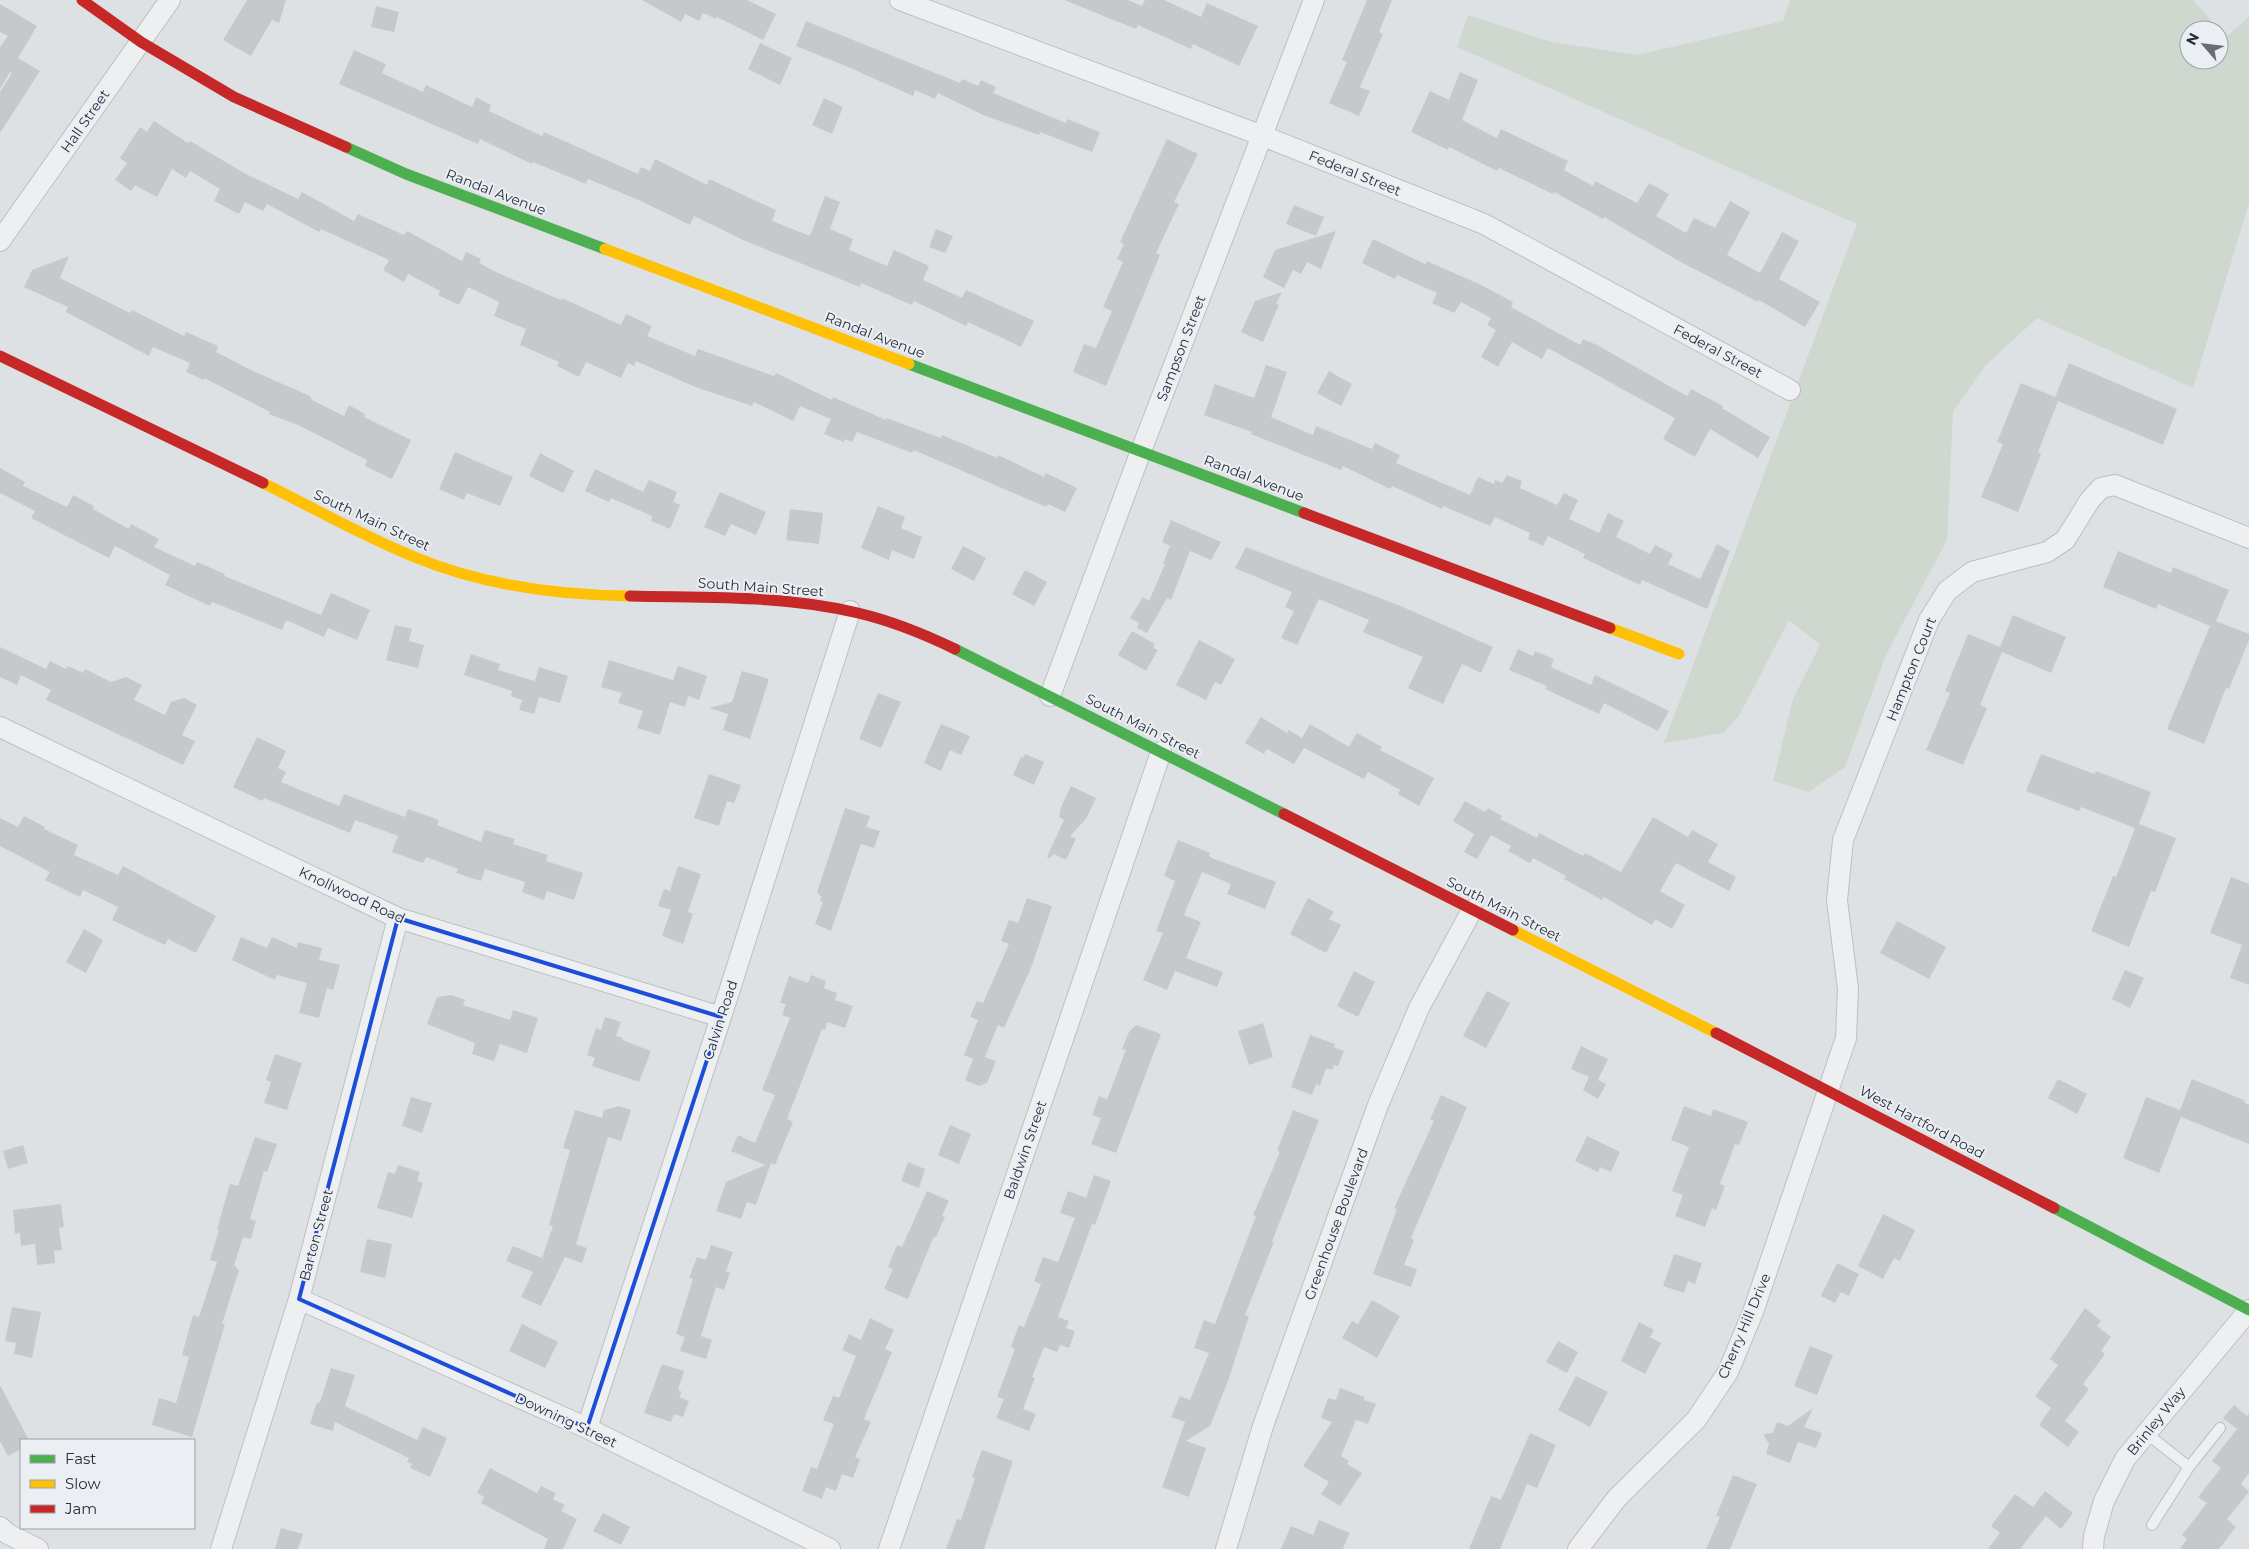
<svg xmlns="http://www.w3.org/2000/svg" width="2249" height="1549" font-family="Montserrat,sans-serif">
<rect width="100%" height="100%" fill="#dee1e4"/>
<path fill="#cfd8cf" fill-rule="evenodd" d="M1790,0h403l33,37 23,-20v186l-56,185 -156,-70 -52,48 -32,46 -6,128 -61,115 -41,112 -36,25 -36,-11 20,-82 27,-54 -31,-25 -50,96 -16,17 -59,10 193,-519 -400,-177 11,-32 84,27 85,13 146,-34zM2189,30h30v30h-30z"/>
<path fill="#c6c9cc" d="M247,0h39l-7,23 -7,-3 -21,36 -28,-16z
M642,0h105l29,14 -13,26 -46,-23 -1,2 -13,-6 -4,8 -14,-7 -4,8z
M1064,0h64l14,6 3,-6h19l37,17 6,-14 51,23 -19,40 -46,-22 -2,5 -53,-24 -2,4z
M1367,0h25l-13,32 4,2 -23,53 10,4 -11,25 -30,-13 18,-41 -5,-2z
M0,4l37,22 -19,32 22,13 -40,62v-41l12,-19 -2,-1 -10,17v-42l8,-11 -8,-4z
M376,6l23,6 -5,20 -23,-5z
M806,21l154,62 2,-4 16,7 3,-6 15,7 -3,6 73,30 1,-4 33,13 -8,20 -52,-20 -1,3 -56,-20 -45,-22 -3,6 -20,-9 -2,6 -65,-29 -52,-21z
M760,43l32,15 -12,27 -32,-16z
M354,50l32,14 -4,9 41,19 3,-7 46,22 4,-10 15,8 -2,6 53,25 2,-4 94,42 3,-7 9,4 5,-12 52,26 2,-6 67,31 -4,11 38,15 15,-40 15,6 -10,27 23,10 -4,11 38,16 7,-16 35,16 -6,14 39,18 4,-8 68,31 -13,26 -53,-25 -2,4 -52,-25 -2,4 -51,-22 -1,4 -115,-46 -51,-25 -4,9 -49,-24 -53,-22 -2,5 -53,-22 -1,2 -52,-25 -2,5 -139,-60z
M1460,72l18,8 -16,40 35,18 4,-9 67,32 -4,9 29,16 2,-5 42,22 12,-20 20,11 -13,22 30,17 8,-15 21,10 15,-27 20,11 -23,43 33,18 22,-41 17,9 -20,38 41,23 -15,25 -46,-27 -1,2 -81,-42 -73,-43 -1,2 -49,-27 -1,2 -54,-26 -2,3 -48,-24 -1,3 -37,-18 19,-41 19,9z
M824,98l19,9 -11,27 -20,-9z
M154,121l34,22 2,-2 54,32 54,26 4,-7 52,29 4,-7 46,21 3,-4 55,30 4,-9 15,7 -2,4 17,9 65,28 1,-2 59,27 5,-11 26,12 -5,10 48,20 3,-7 76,27 2,-3 56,27 1,-3 53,23v-2l55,20 1,-3 55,23 1,-3 46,22 2,-4 31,15 -12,24 -17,-8 -2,3 -132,-57 -2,3 -55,-21 -5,10 -7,-3 -1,3 -20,-8 7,-15 -31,-13 -7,15 -39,-19 -2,4 -57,-19 -59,-26 -2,5 -6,-3 -7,15 -35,-16 -7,15 -22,-11 2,-4 -39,-17 6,-16 -32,-13 5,-14 -31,-15 -9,18 -21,-10 2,-4 -32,-17 -4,8 -21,-12 6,-10 -68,-31 -2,3 -52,-28 -4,7 -18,-9 -6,12 -25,-13 6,-12 -30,-18 -4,7 -14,-9 -15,28 -22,-12 -4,6 -16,-11 12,-17 -7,-5 20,-31 7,5z
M1167,139l31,15 -24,48 5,2 -23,49 4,2 -54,131 -33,-14 11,-28 12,4 16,-37 -9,-4 20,-45 -6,-3 7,-15 -4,-2z
M1294,205l30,12 -8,19 -30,-12z
M936,229l17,7 -8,17 -16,-6z
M1336,231l-15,38 -14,-7 -6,12 -8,-4 -9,18 -21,-11 12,-27z
M1373,239l52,25 2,-3 54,24 32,17 -2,5 69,38 3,-6 14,6 90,51 4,-7 32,17 -1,2 48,29 -12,21 -48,-29 -15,28 -32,-18 12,-21 -127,-70 -6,11 -30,-17 -14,25 -17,-10 15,-27 -9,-5 4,-7 -30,-16 -7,11 -22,-10 5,-10 -40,-18 -2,4 -33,-16z
M69,256l-9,22 70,35 2,-3 52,26 2,-4 32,14 -2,6 37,19 57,25 2,4 32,16 5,-11 16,9 -1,3 47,23 -19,39 -27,-13 2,-6 -69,-35 -29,-11 1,-2 -66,-34v2l-18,-8 4,-9 -37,-16 -4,9 -83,-44 2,-5 -44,-20 8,-17z
M1282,292l-6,12 3,1 -16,37 -22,-10 14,-31z
M2069,363l108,46 -14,36 -105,-44 -20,51 3,2 -23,58 -37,-15 22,-53 -6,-2 24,-59 34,14z
M1266,365l21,7 -16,45 42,18 3,-9 56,23 3,-6 25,12 -4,8 74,32 8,-18 16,7 1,-4 7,3 5,-8 15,6 -2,7 37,17 7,-12 14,7 -9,19 30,14 9,-20 16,8 -8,16 34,17 5,-9 18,9 -5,10 32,15 17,-35 13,7 -23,58 -65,-29 -2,5 -57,-27 2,-4 -37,-18 -5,10 -15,-7 2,-6 -35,-16 -5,9 -47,-20 -1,3 -50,-23 -2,3 -47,-23 -2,4 -90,-36 1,-2 -48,-17 11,-31 39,14z
M1329,371l23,13 -11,22 -24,-13z
M455,452l58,25 -13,29 -33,-13 -3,7 -25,-11z
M540,453l34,18 -11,22 -34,-17z
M0,468l25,14 -2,4 44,21 6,-12 21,11 -1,3 36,20 2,-5 28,15 -5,8 41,19 2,-4 28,12 -1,2 97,39 10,-22 39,17 -13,30 -29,-12 -4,9 -38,-17 -4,10 -70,-28 -2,4 -45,-21 5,-10 -55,-29 -6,12 -78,-40 4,-7 -35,-18z
M595,469l48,23 6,-12 28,12 -4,10 7,3 -10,24 -19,-8 1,-5 -41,-18 -2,4 -24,-11z
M720,492l46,20 -10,23 -25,-11 -6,12 -21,-9z
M878,506l27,11 -4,11 21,9 -8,22 -22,-9 -3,10 -28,-12z
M790,509l33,4 -4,31 -33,-4z
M1171,520l50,22 -10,18 -21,-9 -19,49 -4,-2 -20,35 -10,-5 2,-5 -9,-5 13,-21 6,4 16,-37 -2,-1 7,-17 -8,-4z
M963,546l23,12 -12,23 -23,-12z
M1246,547l157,60 90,40 -12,26 -19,-9 -19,40 -35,-16 15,-31 -60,-25 6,-12 -50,-21 -22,46 -16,-7 13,-27 -9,-4 7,-15 -57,-24z
M2118,551l53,22 2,-6 56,23 -13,31 33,13v6l-20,49 -3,-1 -22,56 -37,-15 43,-103 -52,-22 -2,5 -53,-22z
M1025,570l22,12 -13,24 -22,-12z
M2013,615l53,22 -15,36 -49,-21 -22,53 7,3 -24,57 -37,-15 24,-57 -5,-2 23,-57 32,13z
M395,625l17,4 -3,12 15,4 -6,23 -32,-8z
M1132,631l23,13 -2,4 5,2 -12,21 -28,-16z
M1199,640l36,19 -14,26 -6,-3 -9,18 -30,-15z
M0,647l46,22 4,-8 16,8 2,-3 15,7 2,-4 26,13 15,-5 16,8 -8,15 31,15 6,-13 13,-4 13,7 -15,30 13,6 -12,24 -137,-65 5,-10 -30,-15 -4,10 -17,-8z
M1518,649l15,7 2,-5 19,8 -3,8 40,18 4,-10 74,36 -11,20 -54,-28 -5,11 -54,-25 2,-3 -38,-16z
M471,654l29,10 -2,6 37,11 4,-14 29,9 -8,27 -21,-6 -5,17 -15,-4 3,-10 -11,-4 1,-5 -48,-16z
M609,660l64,20 5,-14 29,10 -8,24 -11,-4 -3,11 -15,-5 -10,33 -23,-7 6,-17 -25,-8 4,-10 -21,-6z
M742,671l27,8 -19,60 -27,-9 5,-16 -19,-6 23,-6z
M878,693l23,9 -20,46 -22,-9z
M1261,717l26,16 2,-3 13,8 8,-14 39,23 8,-14 25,14 -2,3 54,28 -15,28 -21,-12 2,-4 -32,-18 -4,7 -60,-31 -10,16 -27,-15 -3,5 -19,-11z
M941,724l29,12 -9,19 -11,-5 -9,21 -17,-8z
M257,737l29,14 -8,17 8,4 -5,10 58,24 5,-12 61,23 3,-8 31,11 -2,5 44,17 4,-12 30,9 -2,5 35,11 -2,6 37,12 -9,27 -27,-9 -3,9 -22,-8 3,-10 -40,-13 -4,12 -25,-8 2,-4 -32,-12 -3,6 -31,-11 6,-16 -43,-16 -5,13 -86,-35 -2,3 -29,-14z
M1025,754l19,8 -10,23 -21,-10 8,-18 2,1z
M2041,754l53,20 2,-3 55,21 -12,32 37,14 -21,54 -4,-1 -22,56 -38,-16 22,-55 3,1 19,-49 -54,-21 -2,4 -53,-20z
M709,774l32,11 -7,18 -7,-2 -8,25 -25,-8z
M1071,786l25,12 -10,21 -16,17 6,3 -10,21 -12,-6 -5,4 -2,-1 17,-37 -5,-3 2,-10z
M1465,801l20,11 3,-4 14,8 -2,3 37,19 2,-5 44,23 2,-3 36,19 32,-55 35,20 4,-7 26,14 -10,18 28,15 -7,14 -53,-28 -16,28 25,14 -13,24 -17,-10 -3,6 -48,-28 -2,3 -38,-21 2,-3 -33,-18 -3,5 -22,-12 3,-5 -20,-11 -14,24 -13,-7 10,-18 -21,-13z
M845,808l25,8 -4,11 14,4 -6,17 -13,-4 -30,87 -16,-7 8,-22 -3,-1 1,-4 -4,-5z
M24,816l21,11 -1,2 34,16 -4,10 44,20 5,-9 93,50 -20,37 -28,-14 -3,6 -53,-25 6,-13 -35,-17 -3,7 -35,-17 5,-8 -50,-26v-28l18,9z
M1178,840l32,13 -1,3 3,2 64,24 -11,27 -38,-15 4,-10 -29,-12 -18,43 17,7 -15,36 37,14 -6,15 -42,-16 -8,19 -24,-10 20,-47 -7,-2 19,-50 -11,-5z
M678,866l23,8 -13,38 5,2 -10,30 -21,-8 9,-26 -13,-4 6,-17 6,2z
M2231,877l18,7v101l-19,-7 12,-33 -32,-12z
M1027,898l25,8 -21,62 -27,60 -6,-3 -13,32 11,4 -9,22 -8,3 -14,-6 8,-21 -9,-4 14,-35 -8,-3 7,-16 6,2 26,-59 -8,-3 8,-21 9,3z
M1308,898l26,14 -5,7 12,6 -15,28 -36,-19z
M1897,921l49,26 -17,32 -49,-26z
M84,929l19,11 -17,33 -20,-11z
M241,937l26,11 5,-11 25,11 1,-6 24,6 -3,12 21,5 -7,25 -6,-2 -8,30 -20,-5 8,-30 -30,-8 -2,5 -43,-20z
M2125,970l19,8 -14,30 -18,-9z
M1354,971l21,11 -17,35 -21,-11z
M811,975l15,6 -2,7 13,5 -2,7 18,6 -8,22 -18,-6 -2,8 -3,-1 -35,90 6,3 -18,43 -4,-2 -15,42 -9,-3 -6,17 -25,-8 10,-29 39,-17 -34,-14 7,-16 17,8 20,-48 -13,-5 28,-72 -8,-3 4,-11 -6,-1 9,-27 19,7z
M1487,991l23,12 -24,45 -23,-12z
M451,995l14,5 -2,5 47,15 3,-10 25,8 -11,35 -27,-9 -6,17 -22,-7 3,-11 -48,-19 10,-27z
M605,1017l16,5 -5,14 7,2 -1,2 29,11 -12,31 -47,-16 3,-8 -8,-3 9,-27 5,2z
M1263,1023l10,34 -24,8 -11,-34z
M1136,1025l25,9 -45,119 -25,-9 10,-26 -9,-3 7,-19 8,3 19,-49 -4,-1 7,-17z
M1310,1035l25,9 -1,3 10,4 -6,15 -4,-1 -2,5 -6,-2 -6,18 -4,-2 -4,11 -21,-8z
M1581,1046l27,13 -10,21 8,4 -8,15 -15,-9 6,-13 -18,-8z
M275,1054l27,9 -15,47 -23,-7 7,-21 -5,-2z
M2058,1079l29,15 -10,20 -29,-16z
M2192,1079l52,21 1,3 4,2v39l-68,-27 -22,56 -36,-15 23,-61 34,13z
M1441,1095l26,12 -56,131 3,2 -10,25 13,4 -6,18 -38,-13 24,-65 -3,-1 40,-87 -4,-2z
M411,1097l21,6 -10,30 -20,-7z
M619,1106l12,4 -10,31 -13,-4 -32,107 11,4 -5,15 -17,-6 -24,49 -20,-9 12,-25 -27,-11 7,-15 29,12 11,-32 -4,-1 21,-75 -7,-2 12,-38 27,8 2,-8z
M1684,1106l27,10 2,-7 35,13 -9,23 -4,-1 -15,40 5,2 -9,24 -4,-2 -7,19 -30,-11 8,-21 -11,-4 17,-44 -18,-7z
M1293,1110l26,10 -47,122h2l-29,73 4,1 -21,65 -18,45 -24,15 20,7 -17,49 -27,-10 23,-65 -14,-5 9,-21 10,4 19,-47 -15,-5 10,-28 11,4 41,-108 -3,-1 27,-63 -3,-1z
M950,1125l21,9 -12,30 -21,-9z
M1587,1136l33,16 -9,20 -11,-5 -2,5 -23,-11z
M255,1137l22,7 -10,28 -3,-1 -14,48 6,2 -5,18 -8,-2 -9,28 5,5 -17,54h3l-33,113 -40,-12 7,-27 17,5 13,-46 -7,-2 11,-40 6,2 18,-55 -7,-2 9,-30 -2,-1 13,-45 8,2z
M23,1145l5,18 -20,6 -5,-18z
M908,1162l17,7 -6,19 -18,-7z
M398,1165l22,7 -3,9 6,2 -11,35 -35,-10 11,-36 7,2z
M1094,1175l17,6 -16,44 -3,-1 -34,93 11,4 -3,7 9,3 -6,17 -9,-3 -3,7 -13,-5 -12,30 3,1 -12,31 13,5 -7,17 -33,-13 8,-19 -7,-2 18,-48 -4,-2 8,-22 5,2 17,-43 -7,-3 9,-24 15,5 17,-44 -15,-5 8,-22 18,7z
M927,1191l22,10 -7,15 3,1 -9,20 -2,-1 -26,63 -24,-10 9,-20 -5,-2 9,-22 5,2z
M61,1204l3,23 -5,1 3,22 -8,1 1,12 -18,2 -2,-21 -14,2 -1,-13 -5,1 -2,-24z
M1883,1214l32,16 -15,31 -6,-3 -11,21 -25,-13z
M367,1239l25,5 -7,34 -25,-6z
M711,1245l22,7 -7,19 4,2 -6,17 -8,-3 -15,49 11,4 -6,19 -26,-8 5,-14 -9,-3 17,-55 -4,-1 8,-21 9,3z
M1674,1254l28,9 -7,21 -7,-3 -4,12 -21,-7z
M1837,1263l22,11 -10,22 -8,-4 -6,11 -14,-7z
M1372,1300l28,16 -23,42 -35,-20 10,-17 6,3z
M12,1307l29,5 -9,46 -18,-4 2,-11 -11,-2z
M2085,1308l16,13 -4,5 14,11 -10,14 4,3 -22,30 6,5 -24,32 14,11 -11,15 -29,-22 12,-17 -16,-12 23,-31 -8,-6z
M870,1318l24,12 -9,19 7,3 -28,67 7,3 -16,35 5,2 -7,19 -11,-4 -6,17 -10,-4 -4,12 -20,-8 9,-24 6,2 17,-45 -11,-4 10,-24 6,2 17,-42 -14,-6 7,-16 12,6z
M1639,1322l15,8 -4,7 11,6 -16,31 -24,-13z
M522,1324l36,18 -13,26 -36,-17z
M1558,1341l20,11 -11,21 -21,-11z
M1810,1346l23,9 -16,40 -23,-9z
M662,1364l22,7 -6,19 4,2 -3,5 10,4 -6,16 -9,-3 -3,8 -27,-9z
M331,1368l24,7 -10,31 72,34 6,-13 24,11 -17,39 -20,-9 2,-4 -5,-2 2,-4 -74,-36 -2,9 -23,-7 6,-20 4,-2z
M1576,1376l32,16 -18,35 -32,-17z
M0,1385l29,55h-8v9l-13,7 -8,-15z
M1340,1388l25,9 -1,3 12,4 -8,20 -12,-4 -15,36 8,5 -2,3 15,9 -22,33 -19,-12 8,-12 -26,-16 29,-44 -11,-4 7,-20 8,2z
M2234,1405l13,11 2,-2v59l-8,11 8,8 -22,27 9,8 -17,22h-39l7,-10 -5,-4 25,-32 -9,-6 23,-29 -9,-7 25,-32 -14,-11z
M1813,1408l-9,19 18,6 -6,15 -18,-6 -8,21 -24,-9 3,-10 -6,-10 10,-1 4,-11 11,4z
M1530,1433l26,12 -19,43 -10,-4 -27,65h-31l22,-53 10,4z
M982,1450l31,11 -29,88h-38l11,-30 4,1 14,-42 -3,-1z
M490,1468l47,25 4,-7 15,7 -3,6 12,6 -4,6 16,8 -14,30h-19l4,-10 -67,-36 3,-6 -7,-4z
M1733,1475l24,9 -27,65h-24l14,-32 -4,-1z
M2045,1491l28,22 -12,16 -15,-13 -26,33h-32l12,-16 -9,-7 24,-32 18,13z
M603,1513l27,14 -9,18 -28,-14z
M1319,1520l31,13 -7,15 2,1h-64l10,-23 22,9z
M281,1528l22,6 -5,15h-23z"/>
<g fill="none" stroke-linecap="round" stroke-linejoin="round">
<g stroke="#bdbfc2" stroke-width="12">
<path id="lane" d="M2146,1433l43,34 -37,58
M2189,1467l31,-39"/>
</g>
<g stroke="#bdbfc2" stroke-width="22">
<path id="street" d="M900,0l363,136 221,88 306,166
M0,241l170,-241
M1050,696l91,-245 173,-451
M0,727l398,191 323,99
M299,1299l288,129 243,121
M587,1428l134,-411 129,-406
M0,1527l8,7 30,15
M221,1549l78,-250 99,-381
M889,1549l272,-797
M1226,1549l37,-123 115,-321 41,-97 53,-98
M1578,1549l39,-51 79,-78 32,-48 25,-60 93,-274 2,-49 -11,-89 6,-60 86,-220 18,-29 25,-19 75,-20 18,-12 25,-40 11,-12 14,-3 134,53
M2093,1549l1,-13 10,-35 21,-42 124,-149"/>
</g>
<use href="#lane" stroke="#edeff1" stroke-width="10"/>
<use href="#street" stroke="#edeff1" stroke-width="20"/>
<path stroke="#4caf50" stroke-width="11" d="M346,147l60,27 199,75
M909,364l395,149
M955,649l329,165
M2054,1208l195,102"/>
<path stroke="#ffc107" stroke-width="11" d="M605,249l304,115
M263,483c51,25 101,54 154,75 68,28 140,37 213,38
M1610,628l69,26
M1513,930l203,103"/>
<path stroke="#c62828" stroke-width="11" d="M82,0l59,42 93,55 112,50
M0,356l263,127
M1304,513l306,115
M630,596c76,2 154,-1 228,17 34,8 66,21 97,36
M1284,814l229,116
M1716,1033l338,175"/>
</g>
<path fill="none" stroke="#1d4ed8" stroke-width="4" stroke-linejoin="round" d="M398,918l323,99 -134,411 -288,-129z"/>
<g text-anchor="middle" stroke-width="4" stroke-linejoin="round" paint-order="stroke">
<g font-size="14" fill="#262f3c" stroke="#ebeff4">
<text transform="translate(85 121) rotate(-55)" y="5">Hall Street</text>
<text transform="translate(1355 173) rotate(22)" y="5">Federal Street</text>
<text transform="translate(496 192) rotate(21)" y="5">Randal Avenue</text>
<text transform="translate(875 335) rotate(21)" y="5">Randal Avenue</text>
<text transform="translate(1181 348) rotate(-69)" y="5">Sampson Street</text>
<text transform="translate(1718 351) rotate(28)" y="5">Federal Street</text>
<text transform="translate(1254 478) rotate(21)" y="5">Randal Avenue</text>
<text transform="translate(372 520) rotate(25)" y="5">South Main Street</text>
<text transform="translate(761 587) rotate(4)" y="5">South Main Street</text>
<text transform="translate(1911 669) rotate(-68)" y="5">Hampton Court</text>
<text transform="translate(1143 726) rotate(27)" y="5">South Main Street</text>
<text transform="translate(352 895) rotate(25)" y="5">Knollwood Road</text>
<text transform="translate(1504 909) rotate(27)" y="5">South Main Street</text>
<text transform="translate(720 1020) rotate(-72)" y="5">Calvin Road</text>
<text transform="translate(1922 1122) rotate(28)" y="5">West Hartford Road</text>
<text transform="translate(1025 1150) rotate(-71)" y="5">Baldwin Street</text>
<text transform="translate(1336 1224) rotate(-70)" y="5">Greenhouse Boulevard</text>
<text transform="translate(316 1235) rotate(-75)" y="5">Barton Street</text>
<text transform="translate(1744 1326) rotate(-67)" y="5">Cherry Hill Drive</text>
<text transform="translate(566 1420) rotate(25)" y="5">Downing Street</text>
<text transform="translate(2156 1421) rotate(-51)" y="5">Brinley Way</text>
</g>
</g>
<rect x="20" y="1439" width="175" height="90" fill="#ebeff4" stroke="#9ca2aa"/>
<rect x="30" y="1455" width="25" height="8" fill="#4caf50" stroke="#9ca2aa"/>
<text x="65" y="1464" font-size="15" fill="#262f3c">Fast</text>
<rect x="30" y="1480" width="25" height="8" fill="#ffc107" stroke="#9ca2aa"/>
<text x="65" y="1489" font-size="15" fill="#262f3c">Slow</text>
<rect x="30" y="1505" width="25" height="8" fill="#c62828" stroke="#9ca2aa"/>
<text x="65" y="1514" font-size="15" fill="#262f3c">Jam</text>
<g transform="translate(2204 45) rotate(298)"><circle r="24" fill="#ebeff4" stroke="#9ca2aa"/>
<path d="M0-4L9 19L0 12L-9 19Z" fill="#666d77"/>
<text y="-8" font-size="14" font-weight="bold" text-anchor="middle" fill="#262f3c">N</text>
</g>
</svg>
